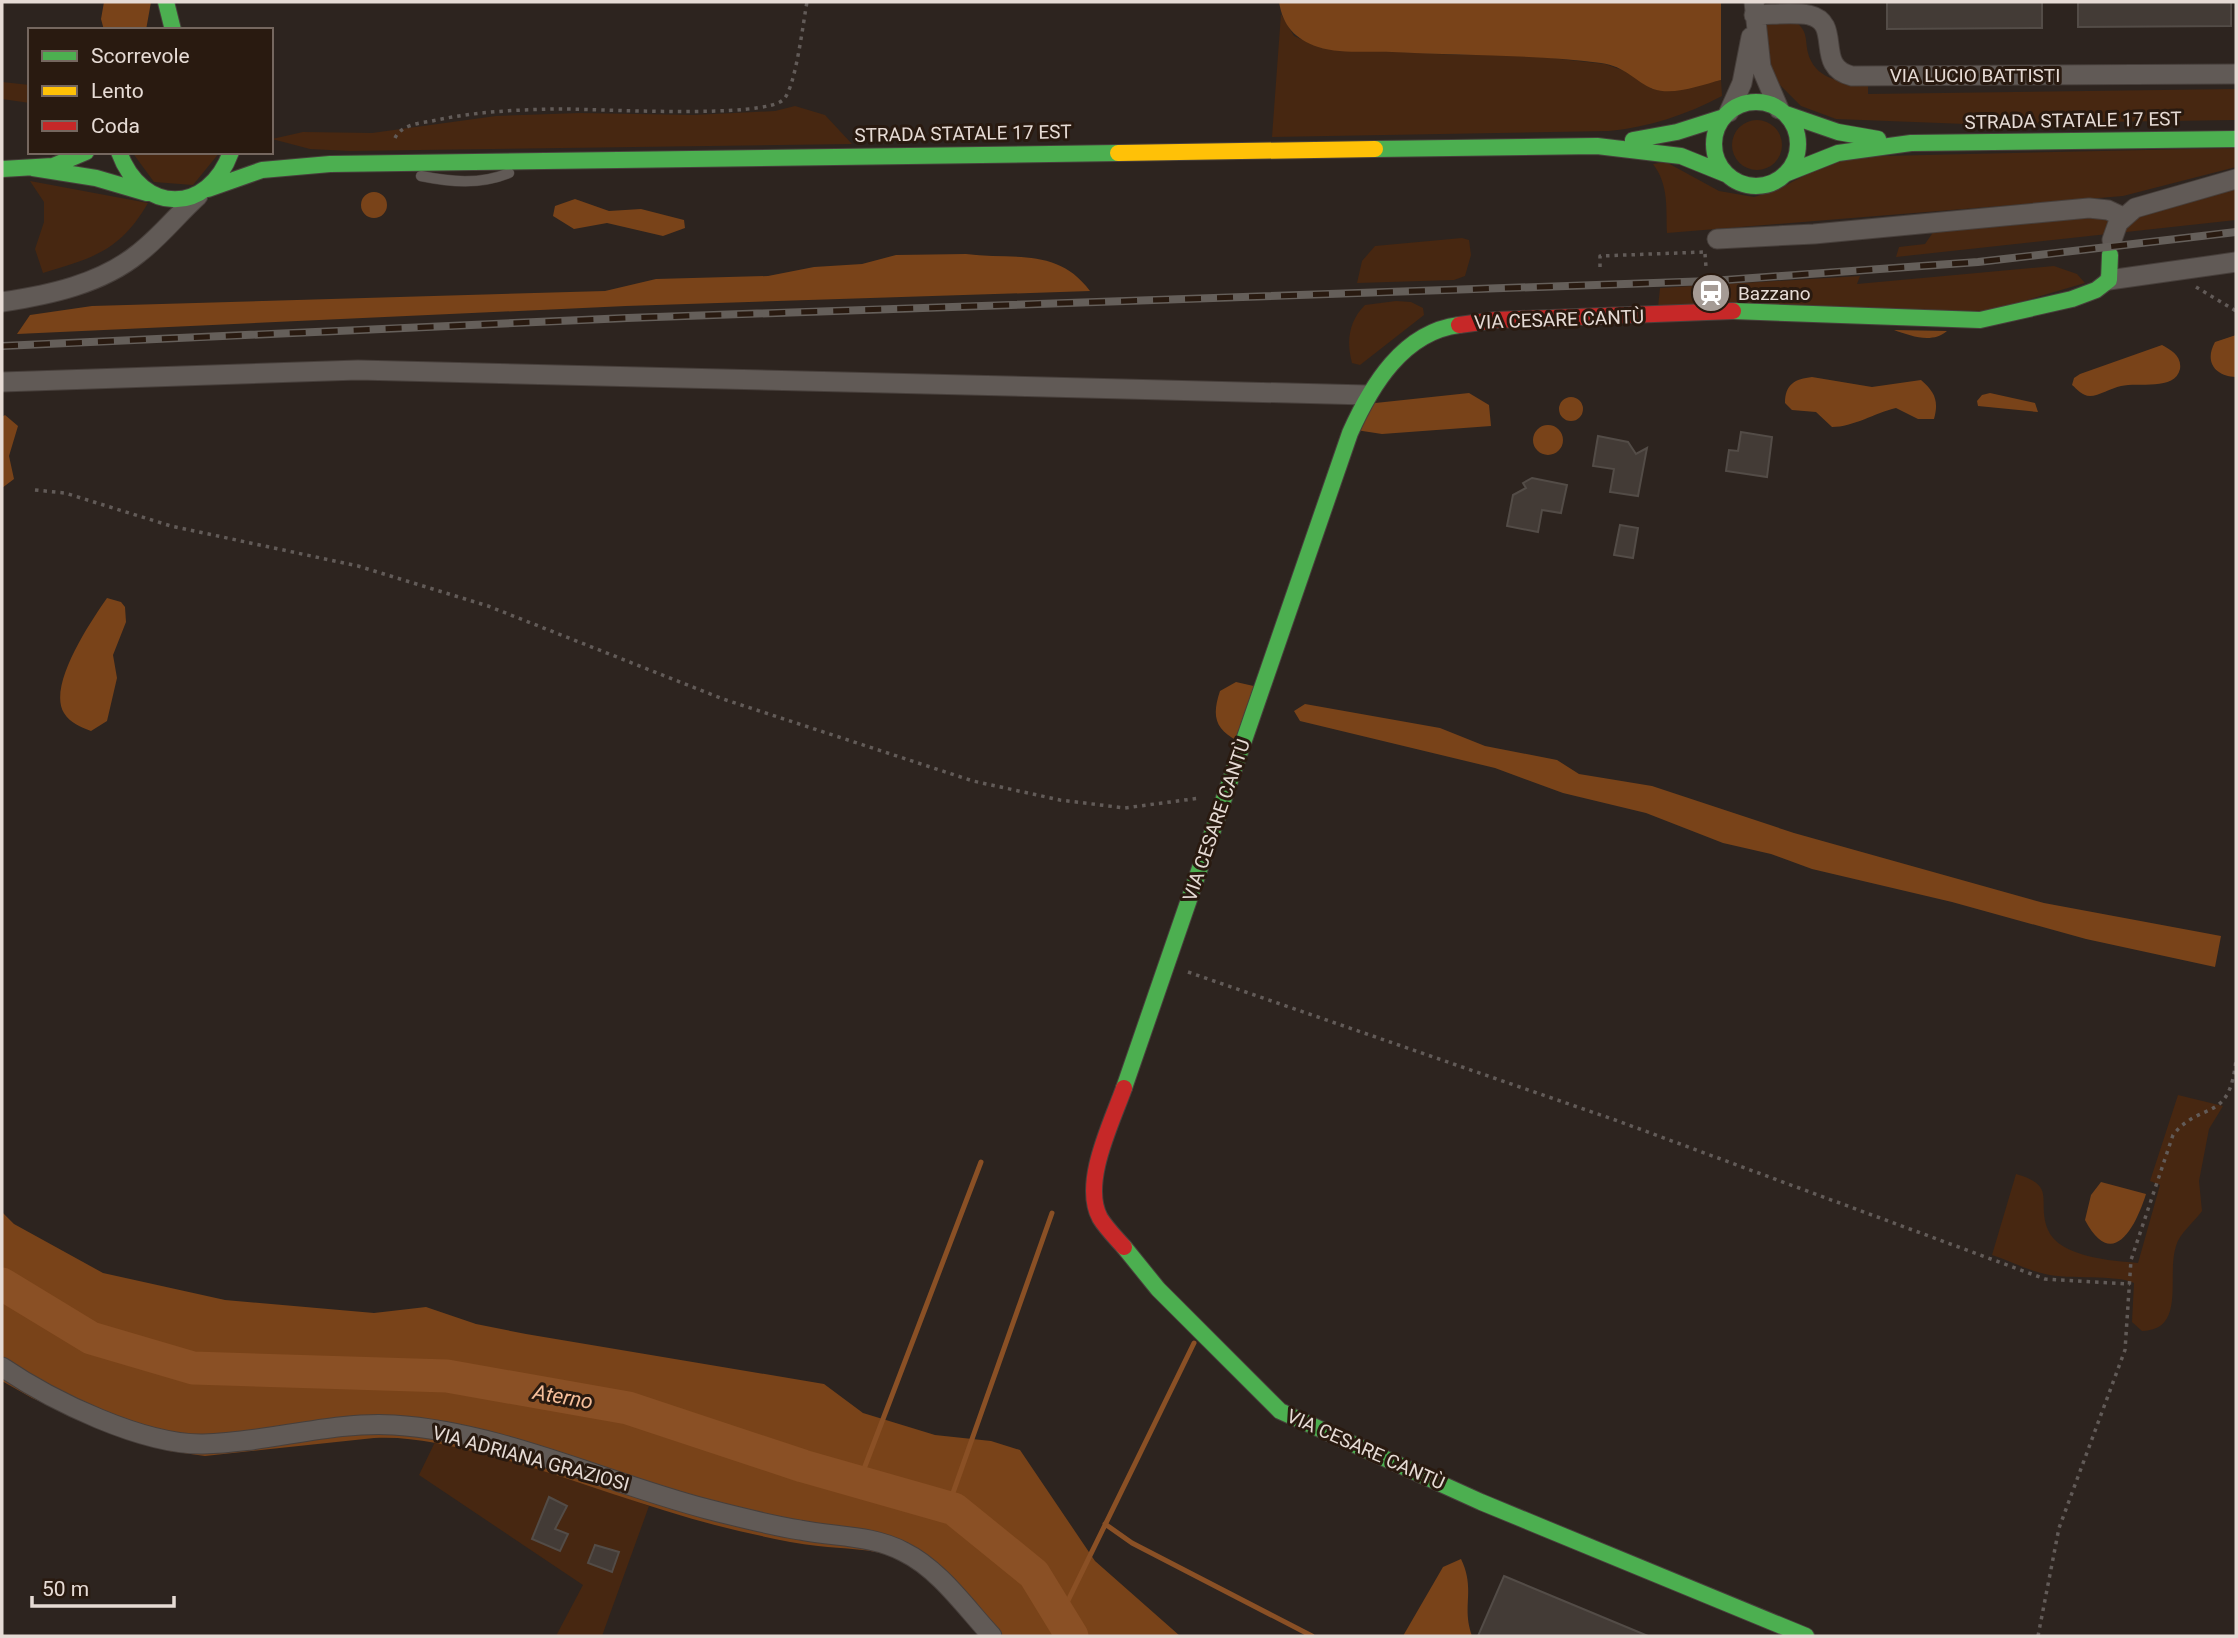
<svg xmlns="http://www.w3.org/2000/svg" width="2238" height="1638" font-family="Roboto,sans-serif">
<rect width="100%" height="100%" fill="#2d241f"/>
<path fill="#472711" d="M1281,14l13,22 27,12 136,7h66l82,9 28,10 19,15 20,2 49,-11 1,16c-36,19 -73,31 -113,35l-337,6z
M1770,23h27c11,9 8,17 11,30 7,27 36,31 60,30v11l368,-5v31l-270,4 -130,-5 -35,-13 -22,-22 -12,-26 -2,-33z
M2,82l28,3v18l-28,-4z
M795,106l30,9 27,29 -502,7 -40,-2 -38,-10 31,-7 69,1 124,-17 84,-3 113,2 82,-4z
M1732 145a25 25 0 1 1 50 0a25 25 0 1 1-50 0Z
M2236,148v19l-113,29 -456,37c-1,-25 2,-48 -14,-69l13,-2 53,29 35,6 23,-7 62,-33z
M132,152h88l-27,33 -39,-3z
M30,181l118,22c-28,48 -55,55 -105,70l-8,-24 9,-27v-20z
M2236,182v38l-340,37 3,-10 26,-3 9,-13 169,-17z
M1462,238l7,2 2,15 -6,21 -11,4 -97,3 5,-22 13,-15z
M2054,266l23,8 8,9 -95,28 -332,-4 2,-19 200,-12 -3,8z
M1396,301l15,1 12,6 1,7 -64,50 -8,-2c-6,-22 -3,-42 13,-58z
M2178,1095l45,11 -14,23 -10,52 3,30c-8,11 -23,23 -26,35 -10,30 11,84 -34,85l-10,-9 2,-39c-18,-9 -65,-3 -89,-9 -18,-4 -35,-13 -53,-19l24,-81c42,12 20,26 32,56 11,27 65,31 90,33l22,-78 -10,-4z
M435,1442l106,26 108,38 -47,130h-46l27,-51 -164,-110z"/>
<path fill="#794319" d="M104,2h47l-5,28h-42l-3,-11z
M1279,2h442v78c-20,5 -47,16 -68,9 -17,-7 -28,-23 -52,-26 -70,-9 -139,-7 -209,-11 -22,-1 -53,2 -74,-5 -23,-8 -35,-21 -39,-45z
M361 205a13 13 0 1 1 26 0a13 13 0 1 1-26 0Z
M575,199l34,12 32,-2 43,11 1,8 -22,8 -56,-13 -33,6 -21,-13 2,-10z
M966,254c47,6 92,-7 124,37l-464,15 -609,28 13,-19 62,-9 513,-15 51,-12 112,-3 46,-9 48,-3 34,-9z
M1894,330l53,1c-15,13 -36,5 -53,-1z
M2236,335v42c-21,-1 -32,-15 -21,-35z
M2162,345c9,5 20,11 18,24 -5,22 -42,13 -59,17 -10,2 -22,10 -31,10 -8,0 -13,-7 -18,-11l2,-7 6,-4z
M1812,377l60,10 49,-7c14,12 18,21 13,39h-16l-22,-11c-21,5 -43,19 -64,19l-16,-15 -24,-2 -7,-7c0,-19 10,-24 27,-26z
M1469,393l20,12 2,21 -109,8 -26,-4 10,-26z
M1990,393l45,10 3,9 -60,-6 -1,-5 5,-6z
M1559 409a12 12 0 1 1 24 0a12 12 0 1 1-24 0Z
M5,415l13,11 -9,30 5,23 -12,9v-71z
M1533 440a15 15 0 1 1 30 0a15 15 0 1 1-30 0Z
M107,598l14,4 4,5 1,15 -13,33 4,23 -10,43 -16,10c-10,-4 -21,-8 -27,-18 -17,-27 27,-92 43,-115z
M1236,682l22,5 -20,54c-24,-12 -26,-26 -18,-50z
M1305,704l135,24 45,18 72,14 22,14 73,12 142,47 250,70 177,33 -6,31 -129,-28 -134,-37 -140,-33 -41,-15 -48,-11 -77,-30 -83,-20 -68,-25 -195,-47 -6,-10z
M2101,1182l45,12c-11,35 -34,77 -61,26l6,-25z
M2,1212l12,12 89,49 122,27 149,13 52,-6 50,17 50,10 298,50 39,29 72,22 56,6 29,9 75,111 85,75h-197c-26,-28 -51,-62 -87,-78 -24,-10 -53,-9 -78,-12 -26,-3 -53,-9 -79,-15 -87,-20 -169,-55 -255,-77 -37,-9 -72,-18 -110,-16l-169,18 -36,-5 -55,-17 -82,-36 -30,-17z
M1461,1559c15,31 0,47 11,77h-69l40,-69z"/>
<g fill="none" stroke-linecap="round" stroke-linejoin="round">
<path stroke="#8a5025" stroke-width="5" d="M859,1482l122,-320
M948,1507l104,-294
M1105,1524l27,19 180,93
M1060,1617l134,-274"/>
<path stroke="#8a5025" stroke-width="33" d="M2,1284l89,54 102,30 254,8 181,32 175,58 151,43 80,65 38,62"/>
</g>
<path fill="#433b36" stroke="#534c47" stroke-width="2" d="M1887,2h155v26l-155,1z
M2078,2h153v24l-153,1z
M1741,432l31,5 -5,40 -41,-6 3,-21 9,1z
M1598,436l30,6 8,12 11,-6 -9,48 -28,-4 4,-23 -21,-3z
M1532,478l35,7 -6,28 -19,-3 -4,22 -31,-6 6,-31 13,-7 -3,-5z
M1620,525l18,3 -5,30 -19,-3z
M549,1497l18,9 -12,23 13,5 -8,17 -28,-12z
M595,1545l24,7 -7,20 -24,-9z
M1504,1576l144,60h-170z"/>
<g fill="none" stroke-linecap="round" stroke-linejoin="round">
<g stroke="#473f3b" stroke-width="11">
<path id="lane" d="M421,176c29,6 59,9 88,-3"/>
</g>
<g stroke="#473f3b" stroke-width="21">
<path id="street" d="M1754,2l7,65 18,42
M1754,15c17,0 38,-3 55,0 35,8 4,52 43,61l384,-2
M1729,112l13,-29 9,-46
M1717,239l97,-5 275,-26 19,2 15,7
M2112,240l6,-17 17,-15 101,-29
M2109,280l127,-18
M2,302c47,-7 99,-18 137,-49 22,-17 39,-39 59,-57
M2,382l356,-12 1009,25
M2,1367c50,34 141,78 201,77 64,-1 128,-23 191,-19 107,7 210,57 313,84 31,8 62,16 93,21 35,7 73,5 104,22 35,17 62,56 88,84"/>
</g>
<g stroke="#473f3b" stroke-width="18">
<path id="fast" d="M166,2l7,28
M1714 144a42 42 0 1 1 84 0a42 42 0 1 1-84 0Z
M1786,114l52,18 40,7
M1633,140l44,-8 47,-15
M1375,149l222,-3 84,10 47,19
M119,152c23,63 89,63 112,0
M33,168l63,10 51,15
M2,169l51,-3 33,-14
M1785,174l53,-21 73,-10 325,-4
M208,189l54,-19 68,-6 788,-11
M1733,311l247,9 92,-21 24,-9 13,-10 1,-25
M1124,1088l226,-655c21,-47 53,-101 109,-108
M1124,1247l34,42 122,122 201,91 325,134"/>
</g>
<g stroke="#473f3b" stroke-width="18">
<path id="slow" d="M1118,153l257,-4"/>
</g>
<g stroke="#473f3b" stroke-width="18">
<path id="jam" d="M1459,325l37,-5 237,-9
M1124,1088c-12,34 -43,95 -24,130 6,10 16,20 24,29"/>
</g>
<path stroke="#625b58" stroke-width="3.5" stroke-dasharray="3.5 5" stroke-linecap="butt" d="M395,138c6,-13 24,-15 37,-17 40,-9 80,-11 121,-12 36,-1 213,11 231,-10 12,-14 19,-76 23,-97
M1705,254l1,13
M1600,267v-11l103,-4
M2196,287l40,24
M35,490l30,3 106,33 187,40 130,40 235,93 250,82 87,19 65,8 75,-10
M1188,972l430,149 427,158 85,5
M2038,1636l21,-108 66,-178 6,-90 42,-125c29,-36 56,-10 63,-75"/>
<use href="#lane" stroke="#615a56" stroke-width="10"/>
<use href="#street" stroke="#615a56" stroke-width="19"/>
<use href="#fast" stroke="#4caf50" stroke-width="16"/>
<use href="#slow" stroke="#ffc107" stroke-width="16"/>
<use href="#jam" stroke="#c62828" stroke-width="16"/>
<g stroke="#655f5a" stroke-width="8">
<path id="rail" d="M2,346l625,-28 1084,-37 267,-19 258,-30"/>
</g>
<use href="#rail" stroke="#291a10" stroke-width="5" stroke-dasharray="16" stroke-linecap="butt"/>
</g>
<defs>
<g id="station-disc" transform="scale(2.0125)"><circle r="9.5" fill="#a59b95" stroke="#291a10"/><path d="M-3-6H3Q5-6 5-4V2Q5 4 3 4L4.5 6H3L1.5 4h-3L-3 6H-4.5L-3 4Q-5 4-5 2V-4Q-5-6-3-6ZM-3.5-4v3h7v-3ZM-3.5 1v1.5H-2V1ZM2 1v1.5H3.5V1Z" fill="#fff"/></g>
</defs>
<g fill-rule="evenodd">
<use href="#station-disc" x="1711" y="293"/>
</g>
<g text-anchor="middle" stroke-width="6" stroke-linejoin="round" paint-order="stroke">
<g font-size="19" fill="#e6dbd5" stroke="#291a10">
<text x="1975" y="82">VIA LUCIO BATTISTI</text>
<text transform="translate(2073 120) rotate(-1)" y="7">STRADA STATALE 17 EST</text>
<text transform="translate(963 133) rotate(-1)" y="7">STRADA STATALE 17 EST</text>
<text transform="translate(1559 319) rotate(-2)" y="7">VIA CESARE CANTÙ</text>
<text transform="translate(1216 820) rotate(-71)" y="7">VIA CESARE CANTÙ</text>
<text transform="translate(1366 1449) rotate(24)" y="7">VIA CESARE CANTÙ</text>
<text transform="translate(531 1458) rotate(15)" y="7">VIA ADRIANA GRAZIOSI</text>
</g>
<g font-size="19" fill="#e6dbd5" stroke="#291a10" text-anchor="start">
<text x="1738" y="300">Bazzano</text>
</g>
<g font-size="21" font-style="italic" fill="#f6bf9b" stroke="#291a10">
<text transform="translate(563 1397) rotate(10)" y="7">Aterno</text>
</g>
</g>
<rect width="2238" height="1638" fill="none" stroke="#e6dbd5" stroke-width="7"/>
<rect x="28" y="28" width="245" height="126" fill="#291a10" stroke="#75675f" stroke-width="2"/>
<rect x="42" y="51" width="35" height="10" fill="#4caf50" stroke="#75675f" stroke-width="2"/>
<text x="91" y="63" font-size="21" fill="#e6dbd5">Scorrevole</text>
<rect x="42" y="86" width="35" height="10" fill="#ffc107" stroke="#75675f" stroke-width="2"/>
<text x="91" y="98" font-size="21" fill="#e6dbd5">Lento</text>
<rect x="42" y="121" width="35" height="10" fill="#c62828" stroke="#75675f" stroke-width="2"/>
<text x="91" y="133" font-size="21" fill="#e6dbd5">Coda</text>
<path d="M32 1596v10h142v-10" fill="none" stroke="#e6dbd5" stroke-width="3.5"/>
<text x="42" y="1596" font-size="21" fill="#e6dbd5" stroke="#291a10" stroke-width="5" paint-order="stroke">50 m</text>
</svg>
